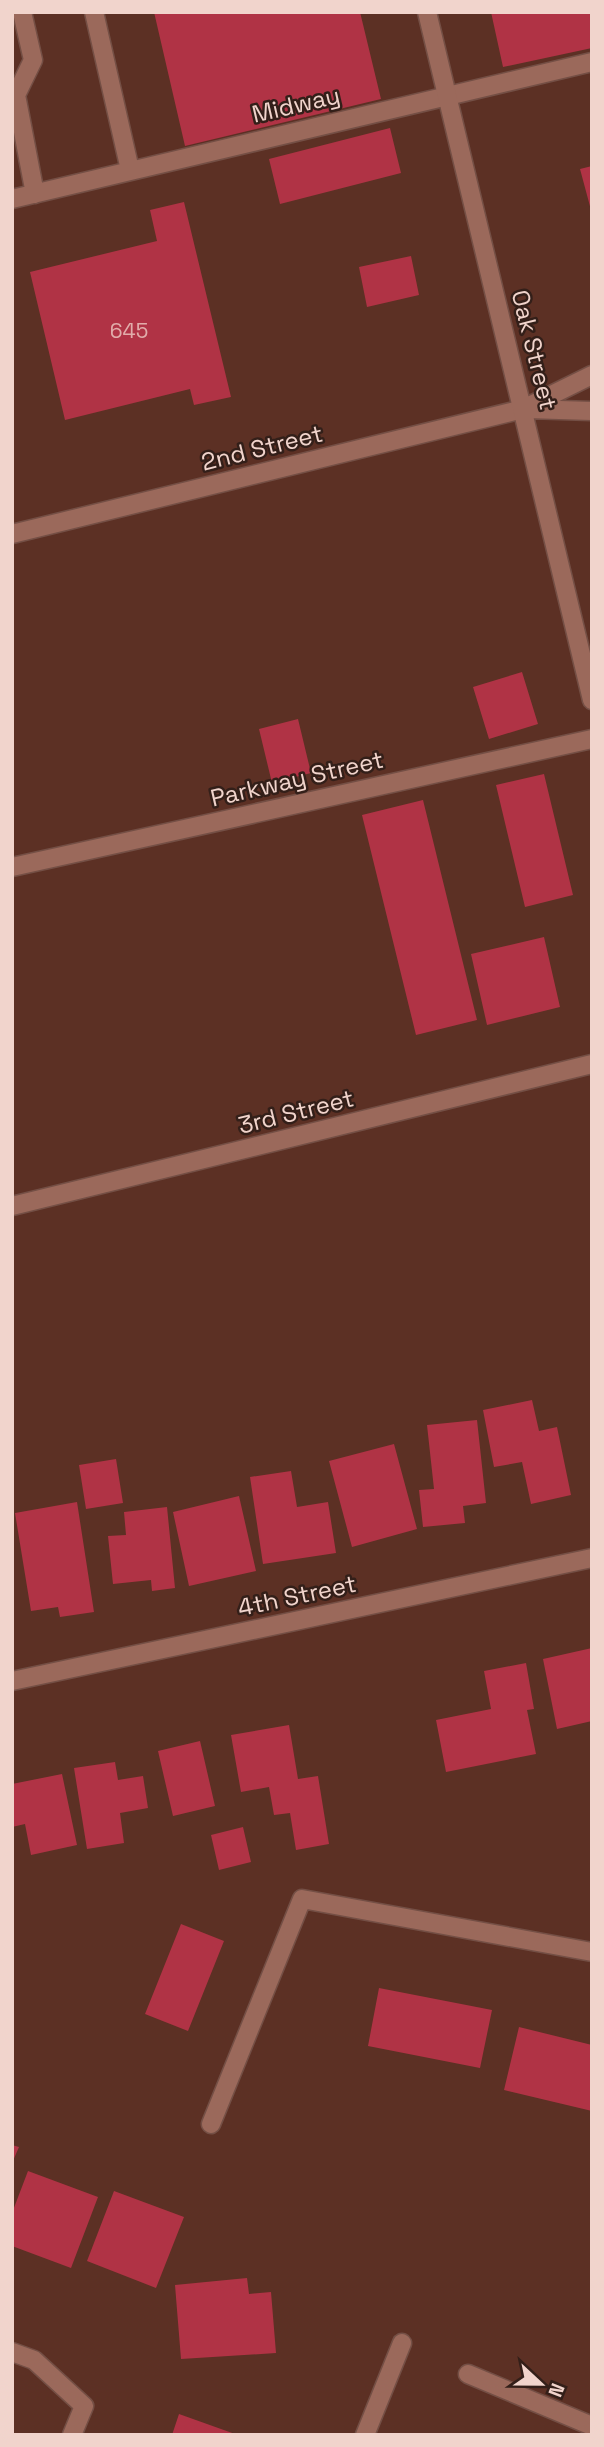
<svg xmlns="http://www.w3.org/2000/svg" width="604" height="2447" font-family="'Space Grotesk',sans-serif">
<rect width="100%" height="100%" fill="#5c3024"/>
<path fill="#b03345" d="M154,12h206l21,87 -196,47z
M491,12h99l2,36 -89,19z
M390,128l11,45 -121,31 -11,-45z
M592,166v44h-1l-11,-41z
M184,202l47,195 -37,8 -4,-16 -125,31 -35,-148 127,-31 -7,-31z
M411,256l8,39 -52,12 -8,-40z
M522,672l16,52 -49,15 -16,-52z
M298,719l13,54 -39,10 -13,-54z
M544,774l29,121 -48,12 -29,-122z
M423,800l54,220 -61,15 -54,-220z
M544,937l16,70 -73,18 -16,-71z
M532,1400l7,31 18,-4 14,68 -40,9 -9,-42 -28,5 -11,-57z
M477,1420l9,83 -23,3 2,17 -42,4 -4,-37 15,-1 -7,-64z
M394,1444l23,85 -65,18 -23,-86z
M116,1459l7,44 -37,6 -7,-44z
M291,1471l6,36 31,-5 8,51 -73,11 -13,-87z
M239,1496l17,75 -67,15 -16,-74z
M77,1502l17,110 -34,5 -2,-10 -27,4 -16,-98z
M167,1507l8,81 -23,3 -1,-11 -38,4 -5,-48 18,-1 -2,-23z
M592,1648v73l-35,8 -14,-70z
M526,1663l8,46 -7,1 9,44 -90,18 -10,-52 55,-11 -7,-38z
M289,1725l9,54 20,-3 11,68 -33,6 -6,-37 -16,2 -5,-28 -28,5 -10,-57z
M200,1741l15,65 -42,10 -15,-65z
M115,1762l3,18 25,-4 5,32 -28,5 4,30 -37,6 -13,-81z
M62,1774l15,71 -46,10 -6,-31 -13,3v-43z
M243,1827l8,35 -32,8 -8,-35z
M181,1924l43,17 -36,90 -43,-17z
M379,1988l113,22 -12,58 -112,-22z
M519,2027l73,18v66l-88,-21z
M12,2145l7,2 -7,16z
M28,2171l70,26 -27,71 -59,-22v-33z
M114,2191l70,26 -28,71 -69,-27z
M247,2278l2,16 22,-2 5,61 -95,6 -6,-74z
M179,2414l56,20v1h-63z"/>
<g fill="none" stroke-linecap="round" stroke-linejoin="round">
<g stroke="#744f45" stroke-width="21">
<path id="service" d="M22,12l11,48 -17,35 19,99
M94,12l36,158
M12,199l580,-137
M12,867l580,-128
M211,2124l91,-225 290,53
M468,2374l124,52
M365,2435l37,-92"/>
</g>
<g stroke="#744f45" stroke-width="21">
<path id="minor" d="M12,534l511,-125
M12,1206l580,-142
M12,1681l580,-123
M12,2352l22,8 50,46 -12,29"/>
</g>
<g stroke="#744f45" stroke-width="21">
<path id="tertiary" d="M427,12l165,688
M523,409l69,-34
M527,409l65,2"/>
</g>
<use href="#service" stroke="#9b695b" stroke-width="18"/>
<use href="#minor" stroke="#9b695b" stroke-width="18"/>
<use href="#tertiary" stroke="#9b695b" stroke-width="18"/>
</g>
<g text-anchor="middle" stroke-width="5" stroke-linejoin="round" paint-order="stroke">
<g font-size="21" fill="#e1acaa">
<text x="129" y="338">645</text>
</g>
<g font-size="24" fill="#f1d4cc" stroke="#331f19">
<text transform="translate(296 105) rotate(-13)" y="8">Midway</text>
<text transform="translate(534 350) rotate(76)" y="8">Oak Street</text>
<text transform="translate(262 448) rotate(-14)" y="8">2nd Street</text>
<text transform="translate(297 779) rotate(-13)" y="8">Parkway Street</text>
<text transform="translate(296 1112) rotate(-14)" y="8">3rd Street</text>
<text transform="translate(297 1596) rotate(-12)" y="8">4th Street</text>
</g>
</g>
<rect width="604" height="2447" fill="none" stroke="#f1d4cc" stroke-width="28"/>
<g transform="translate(541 2384) rotate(112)" stroke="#331f19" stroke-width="5" paint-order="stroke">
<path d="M0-5L12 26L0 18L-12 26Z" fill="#f1d4cc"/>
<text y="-10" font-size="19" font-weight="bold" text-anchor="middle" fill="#f1d4cc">N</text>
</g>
</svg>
